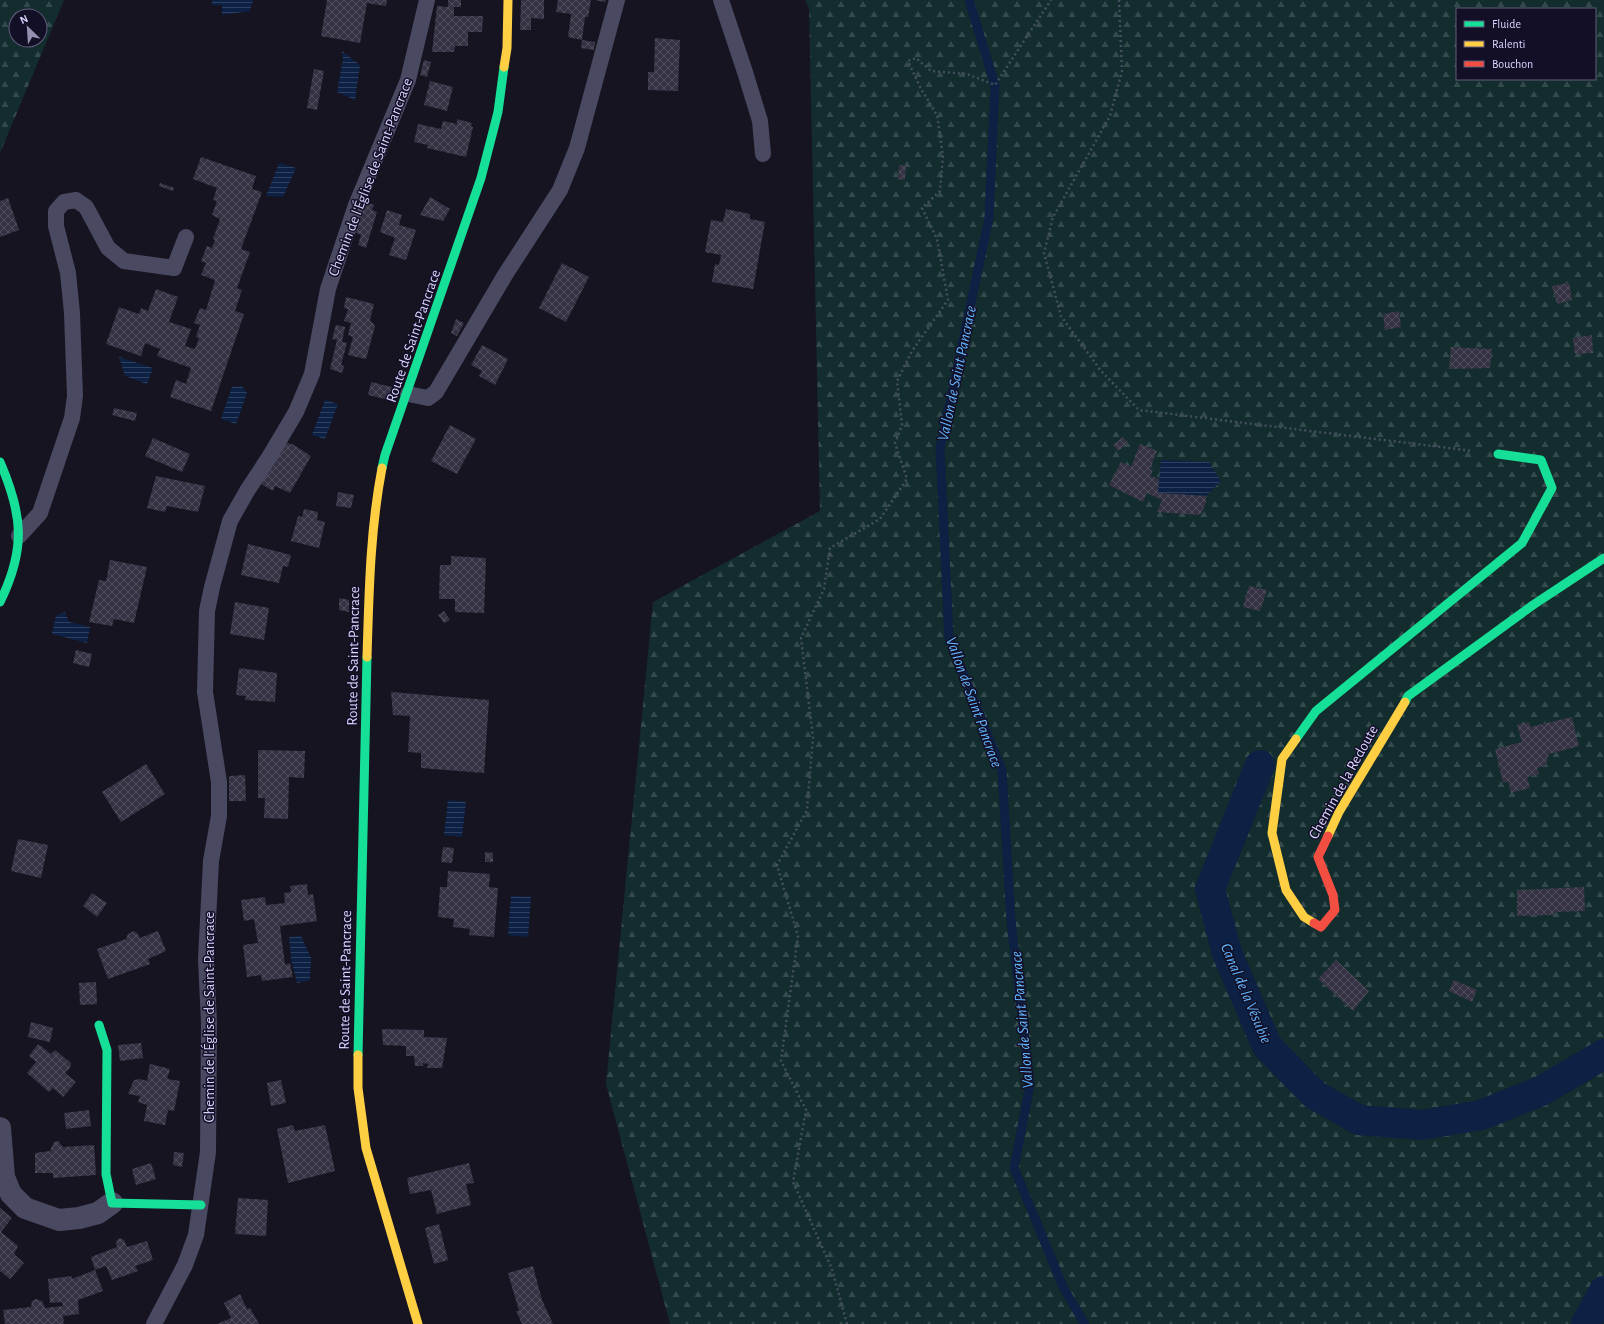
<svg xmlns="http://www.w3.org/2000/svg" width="1604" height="1324" font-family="'Alegreya Sans',sans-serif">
<defs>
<pattern id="forest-firs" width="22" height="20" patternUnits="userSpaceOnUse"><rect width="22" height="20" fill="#132c2d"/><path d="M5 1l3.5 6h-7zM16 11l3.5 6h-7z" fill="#354a4c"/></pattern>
<pattern id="water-rules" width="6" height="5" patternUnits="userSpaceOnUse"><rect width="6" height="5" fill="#0d2144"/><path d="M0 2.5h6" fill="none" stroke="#304060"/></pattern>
<pattern id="building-cross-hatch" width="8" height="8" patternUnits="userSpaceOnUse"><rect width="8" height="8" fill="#343243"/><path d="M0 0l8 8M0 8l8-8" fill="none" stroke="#514f5f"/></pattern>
</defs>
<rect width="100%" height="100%" fill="#161421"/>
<path fill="url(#forest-firs)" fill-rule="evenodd" d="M0,0h64l-64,153zM16,16h24v24h-24z
M805,0h799v1324h-934l-64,-240 47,-482 167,-91 -11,-503zM1457,9h138v70h-138z"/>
<path fill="url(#water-rules)" d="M212,0h41l-3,11 -28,4v-10h-10z
M342,51l18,14 -5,35 -18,-8 6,-33z
M279,163l17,5 -13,29 -17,-1z
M119,357l34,11 -6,16 -22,-8z
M242,386l5,7 -11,31 -15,-5 11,-32z
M325,400l13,4 -13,35 -13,-4z
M1161,460l48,2 12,19 -15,15 -48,-3z
M65,612l4,10 21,5 -3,16 -35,-9 4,-18z
M448,800l18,2 -4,35 -18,-2z
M511,896l20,1 -3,40 -20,-2z
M301,936l10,22 -1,22 -13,3 -6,-24 -2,-22z"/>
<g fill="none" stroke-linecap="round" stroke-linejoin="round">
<path stroke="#0d2144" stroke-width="9" d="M969,0l26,85 -6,133 -49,230 9,190 53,132 9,151 19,164 -16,83 50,121 21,35"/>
<path stroke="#0d2144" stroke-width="30" d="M1260,765l-50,124 17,64 40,93 48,49 44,25 63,5 59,-10 60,-24 63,-37
M1586,1324l18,-33"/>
</g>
<path fill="url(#building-cross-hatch)" d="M327,0h60l-1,6 -19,-3 -7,40 -39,-7z
M448,0h13v7h-7v9h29l-1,16h-14v14h-13l-1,6h-22l5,-46 11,1z
M521,0h23v19l-13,-1v12h-11z
M558,0h33l-3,17h-3l-3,23 -14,-3 3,-23 -15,-2z
M594,0h12l-1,2z
M655,38l25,2 -2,51 -30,-1v-18h6z
M582,40l13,2 -1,8 -13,-2z
M424,60l7,2 -4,15 -7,-2z
M314,69l10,2 -7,39 -10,-2z
M430,81l23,6 -6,24 -23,-6z
M457,119l15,4 -1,4h2l-7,30 -39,-9 1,-3 -14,-3 4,-18 23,5 2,-8 14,3z
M201,157l55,19 -4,13 10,3 -21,57 9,3 -13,36 5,2 -7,21 9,3 -33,97 -41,-14 6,-17 10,4 5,-16 -34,-12 3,-7 -15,-6 -4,13 -35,-12 13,-37 20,7 2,-6 7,3 8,-22 22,8 -9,25 22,7 -6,17 10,3 4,-11 -3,-1 4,-12 -6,-2 6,-15 6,2 9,-30 -14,-5 5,-12 -5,-2 6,-15 5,2 3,-8 -2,-1 7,-20 -8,-4 5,-14 -4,-1 4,-12 -24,-9z
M899,165l7,1 -1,14 -7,-1z
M160,183l14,5 -1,3 -14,-5z
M430,197l20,12 -7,12 -23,-6z
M8,198l11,32 -19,7v-36z
M366,202l8,3 -2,5 5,2 -11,36 -8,-3 3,-10 -7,-3z
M726,209l24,5v5l15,3 -12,67 -41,-7 3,-18 4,1 2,-10 -16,-3 6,-32 12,2z
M387,210l15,5 -3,10 17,5 -10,30 -17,-5 6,-17 -15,-6z
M562,263l27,14 -23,45 -27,-14z
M1569,283l3,17 -15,4 -5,-18z
M346,297l28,7 -4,16 5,6 -9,33 -18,-4 5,-18 -5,-2 3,-12 -7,-2 4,-12 -4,-1z
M1399,311l2,16 -16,3 -2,-16z
M456,319l8,4 -7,13 -6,-3z
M336,325l9,2 -3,15 5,1 -6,22 3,1 -2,7 -12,-4 7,-29 -5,-1z
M1592,335l1,18 -18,1 -2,-16z
M482,345l26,14 -13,26 -16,-9 3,-5 -11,-6z
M1451,347l41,2 -2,19 -41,1z
M371,382l21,5 -3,13 -21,-5z
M114,408l23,5 -2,8 -23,-6z
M450,425l26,14 -19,35 -26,-13z
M1123,437l5,6 -10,8 -5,-6z
M153,438l37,16 -8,18 -37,-16z
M285,442l9,3 17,11 -21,37 -15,-7 -2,5 -12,-7z
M1140,444l17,7 -7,18 3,1 -3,6 9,3 -1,14 48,3v7l-6,12 -43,-3 5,-12 -15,-7 -4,9 -34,-17 12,-23 10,5z
M156,476l49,10 -7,26 -31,-6 -2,6 -18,-4z
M338,492l16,3 -3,13 -15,-2z
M304,509l14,3 -1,8 8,2 -6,26 -28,-7 7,-25 4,1z
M248,544l43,11 -3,12 -5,-1 -4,17 -38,-8z
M451,556l35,2 -2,55 -29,-1v-13h-16l1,-34h11z
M110,560l37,7 -13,56 -20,-4 -2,7 -23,-4 10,-42 7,1z
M1249,586l18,4 -7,21 -17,-4z
M339,598l10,2v12l-10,-2z
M235,602l34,6 -5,32 -34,-6z
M444,611l6,9 -6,3 -6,-8z
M76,650l16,4 -3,13 -16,-4z
M239,668l38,5 -2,29 -30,-2 1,-4 -10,-1z
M391,692l98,8 -5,73 -63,-5v-15l-13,-1 2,-36 -17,-1z
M1572,717l7,29 -30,8 -4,12 -8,2 2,6 -12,3 3,11 -19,5 -3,-12 -5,2 -8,-34 27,-7 -5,-17 12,-3 1,5z
M258,750l47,1 -1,27 -15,-1 -1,42 -24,-1 1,-20h-7z
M146,764l19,30 -44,28 -19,-30z
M245,775l1,26h-17v-25z
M18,839l30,6 -7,33 -30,-7z
M443,847l11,1 -2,15 -11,-1z
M485,852l8,1v9h-8z
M448,871l42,3 -1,13 9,1 -4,49 -25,-2 1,-6 -17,-2 1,-8 -16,-2 2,-30h7z
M307,884l1,11 5,-1 4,27 -37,5 5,39 5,-2 3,14 -31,4 -1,-6 -14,2 -4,-32 15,-2 -4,-24 -10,2 -3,-21 24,-3 1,8 19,-2 -1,-10 7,-1 -1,-6z
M1584,887l1,24 -31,1 1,3 -38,1v-26z
M92,893l15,10 -10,14 -14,-11z
M134,931l4,3 2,4 18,-7 8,20 -18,8 2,5 -42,15 -11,-30 29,-10 2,-5z
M1336,960l33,31 -16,20 -35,-32z
M1454,980l23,10 -5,12 -23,-11z
M96,982l1,22 -17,1 -1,-22z
M31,1022l22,6 -3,14 -22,-5z
M382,1029l42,1v7l23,1 -5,30h-15l1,-4 -5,-1v3h-8l-1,-10h-8v-10l-23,-1z
M141,1043l2,15 -23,3 -2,-16z
M38,1044l13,10 4,-4 16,13 -1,5 -5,5 11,9 -13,15 -10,-9 -4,4 -22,-19 9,-11 -7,-6z
M150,1064l20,5 -3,10 13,2 -6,30 -6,-1 -3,15 -21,-4 3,-16 -9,-3 2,-6 -12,-2 6,-14 6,-1 7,2z
M281,1080l5,23 -15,3 -4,-23z
M89,1110l2,16 -25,3 -2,-16z
M293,1125l2,6 30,-6 10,46 -47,12 -11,-54z
M58,1141l5,6 31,-2 2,30 -43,3v-5h-18v-20l15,-2 4,-9z
M174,1152l10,1 -2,14 -9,-2z
M151,1163l5,16 -20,6 -4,-16z
M469,1163l5,20 -8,1 5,21 -34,9 -6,-24 -21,4 -3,-16z
M238,1198l30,2 -2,36 -31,-2z
M0,1208l12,10 -11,14 17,14 -4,8 10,9 -14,16 -10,-8z
M439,1224l9,36 -14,4 -9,-36z
M120,1238l4,2 3,7 20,-6 6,19 -18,6 3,5 -26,9 -6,-14 -11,4 -4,-13 26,-10 -1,-6z
M533,1266l9,34 11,24h-31l-6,-13h3l-11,-38z
M95,1270l8,21 -25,9 1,14 -16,2 1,8h-59l-2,-14 28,-3 1,-6 4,-2 6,2 3,7 18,-2 -1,-4 -12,1 -2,-24 24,-3v3z
M240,1294l7,15 3,-1 9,16h-42l14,-6 -7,-15z"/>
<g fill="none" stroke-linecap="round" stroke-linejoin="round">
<path stroke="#44505f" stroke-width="2.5" stroke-dasharray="2 3" stroke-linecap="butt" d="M1119,0l3,71 -12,45 -57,101 -9,36 17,63 40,55 38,39 334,41
M847,1324l-15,-55 -39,-87 13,-72 -25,-49 17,-125 -21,-71 30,-55 6,-73 -12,-99 23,-49 6,-41 50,-29 27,-40 -12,-36 7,-18 -5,-44 15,-30 36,-51 -11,-61 -15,-31 18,-17 3,-35 -6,-41 -16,-26 -13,-28 8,-3 15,13 36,3 28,11 56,-85"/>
<path stroke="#4a4962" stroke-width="16" d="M721,0l24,72 15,49 3,33
M408,394l20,4 8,-6 69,-117 55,-85 17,-42 40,-148
M19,536l21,-23 32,-95 3,-22 -3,-83 -4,-40 -12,-47v-15l8,-9 12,-2 10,7 22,41 16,13 50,7 12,-31
M154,1324l31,-59 11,-30 12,-83 1,-129 -3,-64 5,-98 8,-45v-34l-14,-90 2,-81 5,-24 18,-66 17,-30 21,-32 28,-47 16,-38 16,-85 28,-84 52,-125 19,-80"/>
<path stroke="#4a4962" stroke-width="22" d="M0,1128l4,49 7,17 14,14 34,12 20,-2 19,-5 14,-10"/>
<path stroke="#16e098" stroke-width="9" d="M0,462c23,53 26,87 0,140
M382,468l3,-13 96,-277 17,-66 6,-45
M1405,702l3,-6 125,-91 71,-47
M1296,739l20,-28 206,-168 30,-55 -11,-28 -43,-6
M99,1025l8,25 -1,124 6,29 89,2
M358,1055l9,-398"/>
<path stroke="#ffcf43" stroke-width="9" d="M504,67l3,-19 1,-48
M367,657c2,-64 3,-126 15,-189
M1296,739l-14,20 -10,74 14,57 18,27 10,6
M1328,836l11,-24 66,-110
M358,1055v33l8,60 52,176"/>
<path stroke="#f24e42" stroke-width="9" d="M1314,923l7,4 14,-17 -2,-15 -15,-38 10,-21"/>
</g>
<g text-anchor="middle" stroke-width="3" stroke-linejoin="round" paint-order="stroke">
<g font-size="15" fill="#d9d4ff" stroke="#130f26">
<text transform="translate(370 177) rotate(-69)" y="5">Chemin de l'Église de Saint-Pancrace</text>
<text transform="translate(413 336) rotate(-71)" y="5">Route de Saint-Pancrace</text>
<text transform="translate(353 656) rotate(-89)" y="5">Route de Saint-Pancrace</text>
<text transform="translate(1343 782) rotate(-61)" y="5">Chemin de la Redoute</text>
<text transform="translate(345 980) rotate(-89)" y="5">Route de Saint-Pancrace</text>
<text transform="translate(209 1017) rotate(-90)" y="5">Chemin de l'Église de Saint-Pancrace</text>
</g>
<g font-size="16" font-style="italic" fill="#62b6ff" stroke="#130f26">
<text transform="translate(956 373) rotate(-78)" y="6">Vallon de Saint Pancrace</text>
<text transform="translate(975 702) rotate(70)" y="6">Vallon de Saint Pancrace</text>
<text transform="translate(1247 993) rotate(67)" y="6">Canal de la Vésubie</text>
<text transform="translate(1021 1020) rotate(-95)" y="6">Vallon de Saint Pancrace</text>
</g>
</g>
<rect x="1456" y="8" width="140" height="72" fill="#130f26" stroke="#625e7d"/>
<rect x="1464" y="21" width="20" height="6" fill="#16e098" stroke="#625e7d"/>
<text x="1492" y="28" font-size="12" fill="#d9d4ff">Fluide</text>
<rect x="1464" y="41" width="20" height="6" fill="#ffcf43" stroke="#625e7d"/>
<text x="1492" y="48" font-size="12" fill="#d9d4ff">Ralenti</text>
<rect x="1464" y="61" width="20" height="6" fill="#f24e42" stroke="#625e7d"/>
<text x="1492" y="68" font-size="12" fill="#d9d4ff">Bouchon</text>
<g transform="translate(28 28) rotate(335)"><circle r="19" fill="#130f26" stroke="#625e7d"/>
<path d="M0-3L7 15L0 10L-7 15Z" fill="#9591b1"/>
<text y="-6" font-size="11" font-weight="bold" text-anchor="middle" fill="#d9d4ff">N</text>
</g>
</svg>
